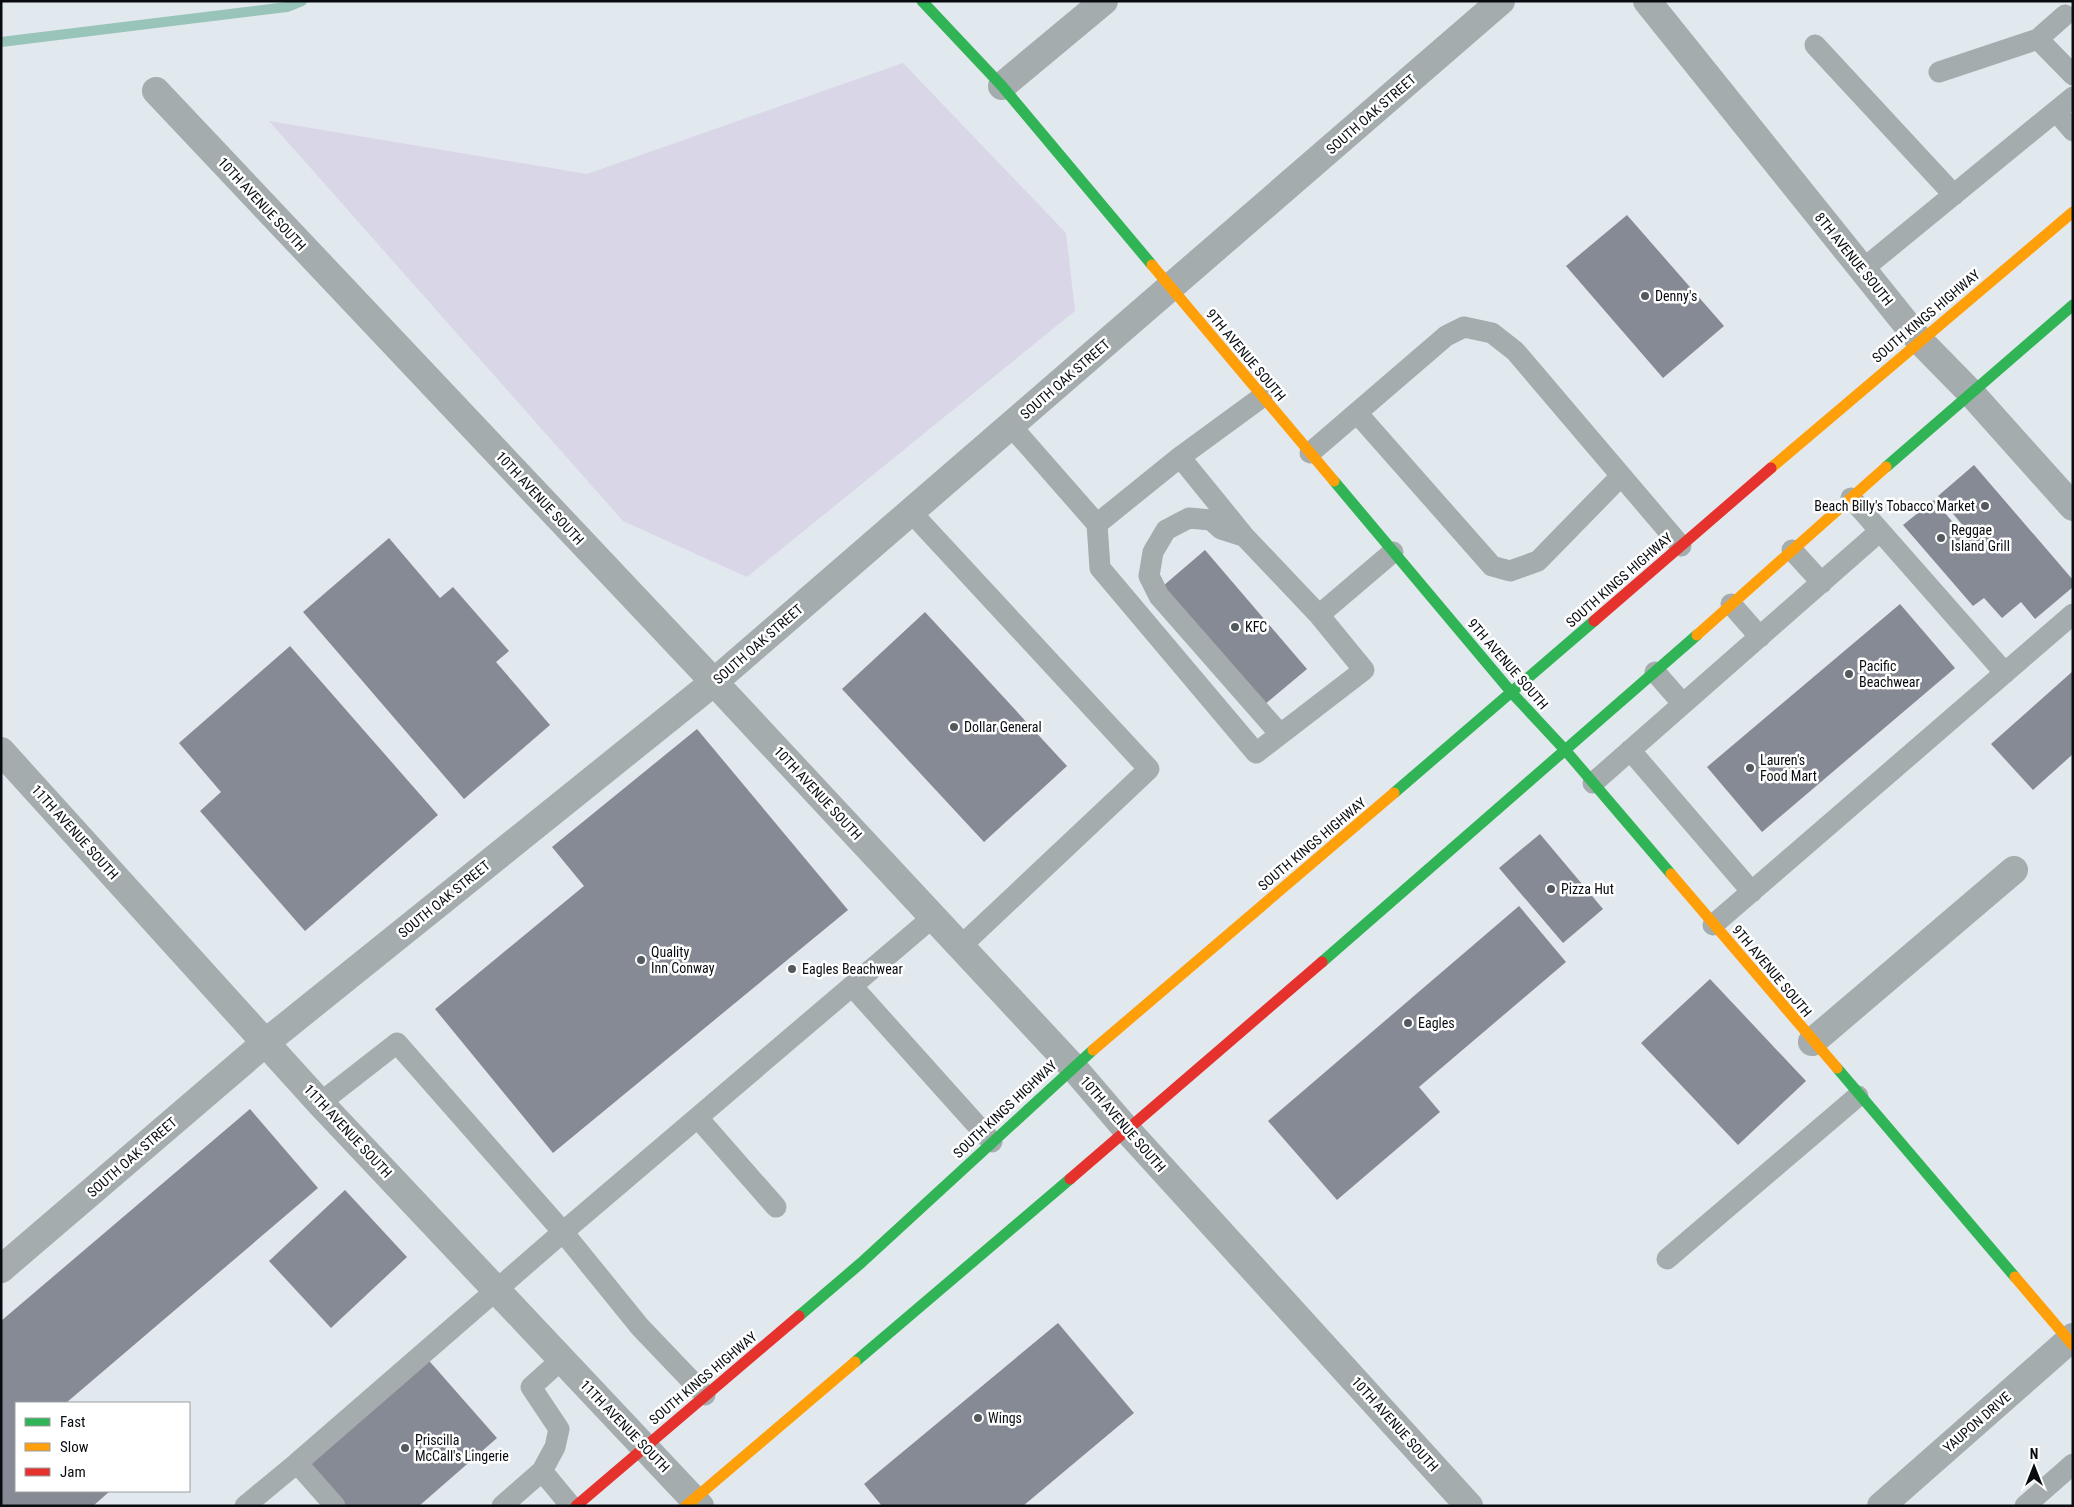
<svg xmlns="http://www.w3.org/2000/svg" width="2074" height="1507" font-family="'Roboto Condensed',sans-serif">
<rect width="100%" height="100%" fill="#e1e8ee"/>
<path fill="#d9d6e7" d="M903,63l163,170 9,78 -328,266 -124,-56 -354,-400 318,53z"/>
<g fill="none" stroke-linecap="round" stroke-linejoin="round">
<path stroke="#99c4ba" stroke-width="10" d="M1,42l286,-35 15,-6"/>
</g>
<path fill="#868a94" d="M1627,215l97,111 -61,52 -97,-112z
M1974,465l99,115v7l-38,32 -14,-17 -19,16 -18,-20 -11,8 -70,-81 31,-25 27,32 4,-4 -27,-32z
M389,538l51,60 13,-11 56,64 -13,11 54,63 -86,74 -161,-187z
M1205,550l102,119 -43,36 -101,-119z
M1900,604l55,64 -193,164 -55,-65z
M925,612l142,154 -83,76 -142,-153z
M290,646l148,169 -133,116 -105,-120 21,-19 -42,-49z
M2073,671v83l-40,36 -42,-46z
M697,729l151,181 -295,243 -118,-144 149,-123 -32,-39z
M1540,834l63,75 -40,34 -64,-75z
M1519,906l47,56 -147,125 21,25 -103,88 -69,-79z
M1710,979l96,102 -68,64 -97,-102z
M250,1109l68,79 -252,215h-50v88h94l-17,15h-92v-185z
M345,1190l62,67 -76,71 -62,-67z
M1058,1323l76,90 -111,93h-141l-18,-22z
M424,1355l73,83 -78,68h-75l-40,-45z"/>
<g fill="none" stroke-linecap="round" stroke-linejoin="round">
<path stroke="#a4acae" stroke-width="21" d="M2038,39l27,-24
M1815,45l139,150
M1939,72l99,-33 35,36
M2056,111l17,20
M1863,269l210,-172
M1357,413l135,153 18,5 28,-10 83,-85
M1011,426l86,98 3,44 156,185 108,-83 -45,-55 -74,-78 -65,-80
M1310,453l136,-117 18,-9 28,6 23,18 166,195
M1851,498l154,175
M911,512l238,257 -188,177
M1097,524l83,-67 82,-60
M1243,536l-22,-7 -10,-9 -22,-2 -23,12 -13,22 -4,24 10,20 121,138
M1792,550l30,33
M1731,604l29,33
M1319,615l74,-63
M1655,672l28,32
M1630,750l122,142
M1593,783l287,-252
M1713,925l360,-311
M852,986l140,156
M320,1103l77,-60 166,189 77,95 65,68
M698,1118l78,89
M1667,1259l191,-163
M297,1463l266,-231 370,-315
M542,1471l13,-24 4,-18 -28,-42 30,-27
M245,1506l52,-43 38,43
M502,1506l40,-35 29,35
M2025,1506l48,-42"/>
<path stroke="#a4acae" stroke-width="28" d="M1647,1l273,340 51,52 102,114
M1002,86l102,-85
M156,91l558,591 359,385 54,63 342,376
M1,751l319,352 380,403
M1812,1042l202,-172
M1,1269l264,-226 449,-361 787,-681
M1881,1506l192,-169"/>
<path stroke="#30b455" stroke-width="11" d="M922,1l80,85 150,179
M1886,467l187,-162
M1334,481l178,212 54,58 105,123
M1394,793l200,-172
M1322,962l375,-327
M1837,1068l178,209
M799,1316l62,-53 232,-213
M855,1362l215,-183"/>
<path stroke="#ff9f0a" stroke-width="11" d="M1152,265l182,216
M1771,468l302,-256
M1697,635l189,-168
M1671,874l166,194
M1093,1050l301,-257
M2015,1277l58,68
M686,1506l169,-144"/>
<path stroke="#e5322d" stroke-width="11" d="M1594,621l177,-153
M1070,1179l252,-217
M576,1506l223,-190"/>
</g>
<g fill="#54595e" stroke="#fff" stroke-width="2">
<circle cx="1645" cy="296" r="5"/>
<circle cx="1985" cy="506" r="5"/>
<circle cx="1941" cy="538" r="5"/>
<circle cx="1235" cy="627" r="5"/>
<circle cx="1849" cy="674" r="5"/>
<circle cx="954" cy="727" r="5"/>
<circle cx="1750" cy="768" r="5"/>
<circle cx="1551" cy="889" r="5"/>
<circle cx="641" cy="960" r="5"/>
<circle cx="792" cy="969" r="5"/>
<circle cx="1408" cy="1023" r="5"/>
<circle cx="978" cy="1418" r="5"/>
<circle cx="405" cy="1448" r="5"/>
</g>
<g text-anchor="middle" stroke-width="5" stroke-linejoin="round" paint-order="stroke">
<g font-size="14" fill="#080c10" stroke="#fff">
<text transform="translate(1371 114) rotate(-41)" y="5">SOUTH OAK STREET</text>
<text transform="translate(262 204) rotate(47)" y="5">10TH AVENUE SOUTH</text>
<text transform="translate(1854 259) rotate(51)" y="5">8TH AVENUE SOUTH</text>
<text transform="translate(1926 316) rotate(-40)" y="5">SOUTH KINGS HIGHWAY</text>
<text transform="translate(1246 355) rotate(50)" y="5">9TH AVENUE SOUTH</text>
<text transform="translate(1065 379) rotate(-41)" y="5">SOUTH OAK STREET</text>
<text transform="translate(540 498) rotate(47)" y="5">10TH AVENUE SOUTH</text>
<text transform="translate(1619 580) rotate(-41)" y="5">SOUTH KINGS HIGHWAY</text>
<text transform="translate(758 644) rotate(-41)" y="5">SOUTH OAK STREET</text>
<text transform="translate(1508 664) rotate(49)" y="5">9TH AVENUE SOUTH</text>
<text transform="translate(818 793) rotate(47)" y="5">10TH AVENUE SOUTH</text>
<text transform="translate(75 832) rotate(48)" y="5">11TH AVENUE SOUTH</text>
<text transform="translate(1312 844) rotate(-40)" y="5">SOUTH KINGS HIGHWAY</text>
<text transform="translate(444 899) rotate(-39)" y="5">SOUTH OAK STREET</text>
<text transform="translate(1772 971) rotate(50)" y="5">9TH AVENUE SOUTH</text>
<text transform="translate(1005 1109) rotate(-43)" y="5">SOUTH KINGS HIGHWAY</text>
<text transform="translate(1123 1124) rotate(49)" y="5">10TH AVENUE SOUTH</text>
<text transform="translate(348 1131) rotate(47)" y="5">11TH AVENUE SOUTH</text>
<text transform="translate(132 1157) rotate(-41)" y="5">SOUTH OAK STREET</text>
<text transform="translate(703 1378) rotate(-40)" y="5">SOUTH KINGS HIGHWAY</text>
<text transform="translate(1977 1422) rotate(-41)" y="5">YAUPON DRIVE</text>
<text transform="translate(1395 1424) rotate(48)" y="5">10TH AVENUE SOUTH</text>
<text transform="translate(625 1426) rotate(46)" y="5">11TH AVENUE SOUTH</text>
</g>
<g font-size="14" fill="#080c10" stroke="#fff" text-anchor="start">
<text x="1655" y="301">Denny's</text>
<text x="1975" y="511" text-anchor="end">Beach Billy's Tobacco Market</text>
<text x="1951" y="535">Reggae<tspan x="1951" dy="16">Island Grill</tspan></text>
<text x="1245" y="632">KFC</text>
<text x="1859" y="671">Pacific<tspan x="1859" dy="16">Beachwear</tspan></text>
<text x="964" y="732">Dollar General</text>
<text x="1760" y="765">Lauren's<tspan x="1760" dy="16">Food Mart</tspan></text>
<text x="1561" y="894">Pizza Hut</text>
<text x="651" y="957">Quality<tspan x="651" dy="16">Inn Conway</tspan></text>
<text x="802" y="974">Eagles Beachwear</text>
<text x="1418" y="1028">Eagles</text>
<text x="988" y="1423">Wings</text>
<text x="415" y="1445">Priscilla<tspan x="415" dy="16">McCall's Lingerie</tspan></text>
</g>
</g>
<rect width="2074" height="1507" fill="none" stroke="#080c10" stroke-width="5"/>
<rect x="15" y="1402" width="175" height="90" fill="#ffffff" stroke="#9c9e9f"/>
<rect x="25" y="1418" width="25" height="8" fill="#30b455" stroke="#9c9e9f"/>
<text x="60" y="1427" font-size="15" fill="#080c10">Fast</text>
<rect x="25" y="1443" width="25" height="8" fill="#ff9f0a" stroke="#9c9e9f"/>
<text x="60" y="1452" font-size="15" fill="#080c10">Slow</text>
<rect x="25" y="1468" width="25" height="8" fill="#e5322d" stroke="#9c9e9f"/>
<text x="60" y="1477" font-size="15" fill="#080c10">Jam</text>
<g transform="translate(2034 1467)" stroke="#ffffff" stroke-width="4" paint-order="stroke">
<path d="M0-4L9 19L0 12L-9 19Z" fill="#080c10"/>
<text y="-8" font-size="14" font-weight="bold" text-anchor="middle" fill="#080c10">N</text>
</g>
</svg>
